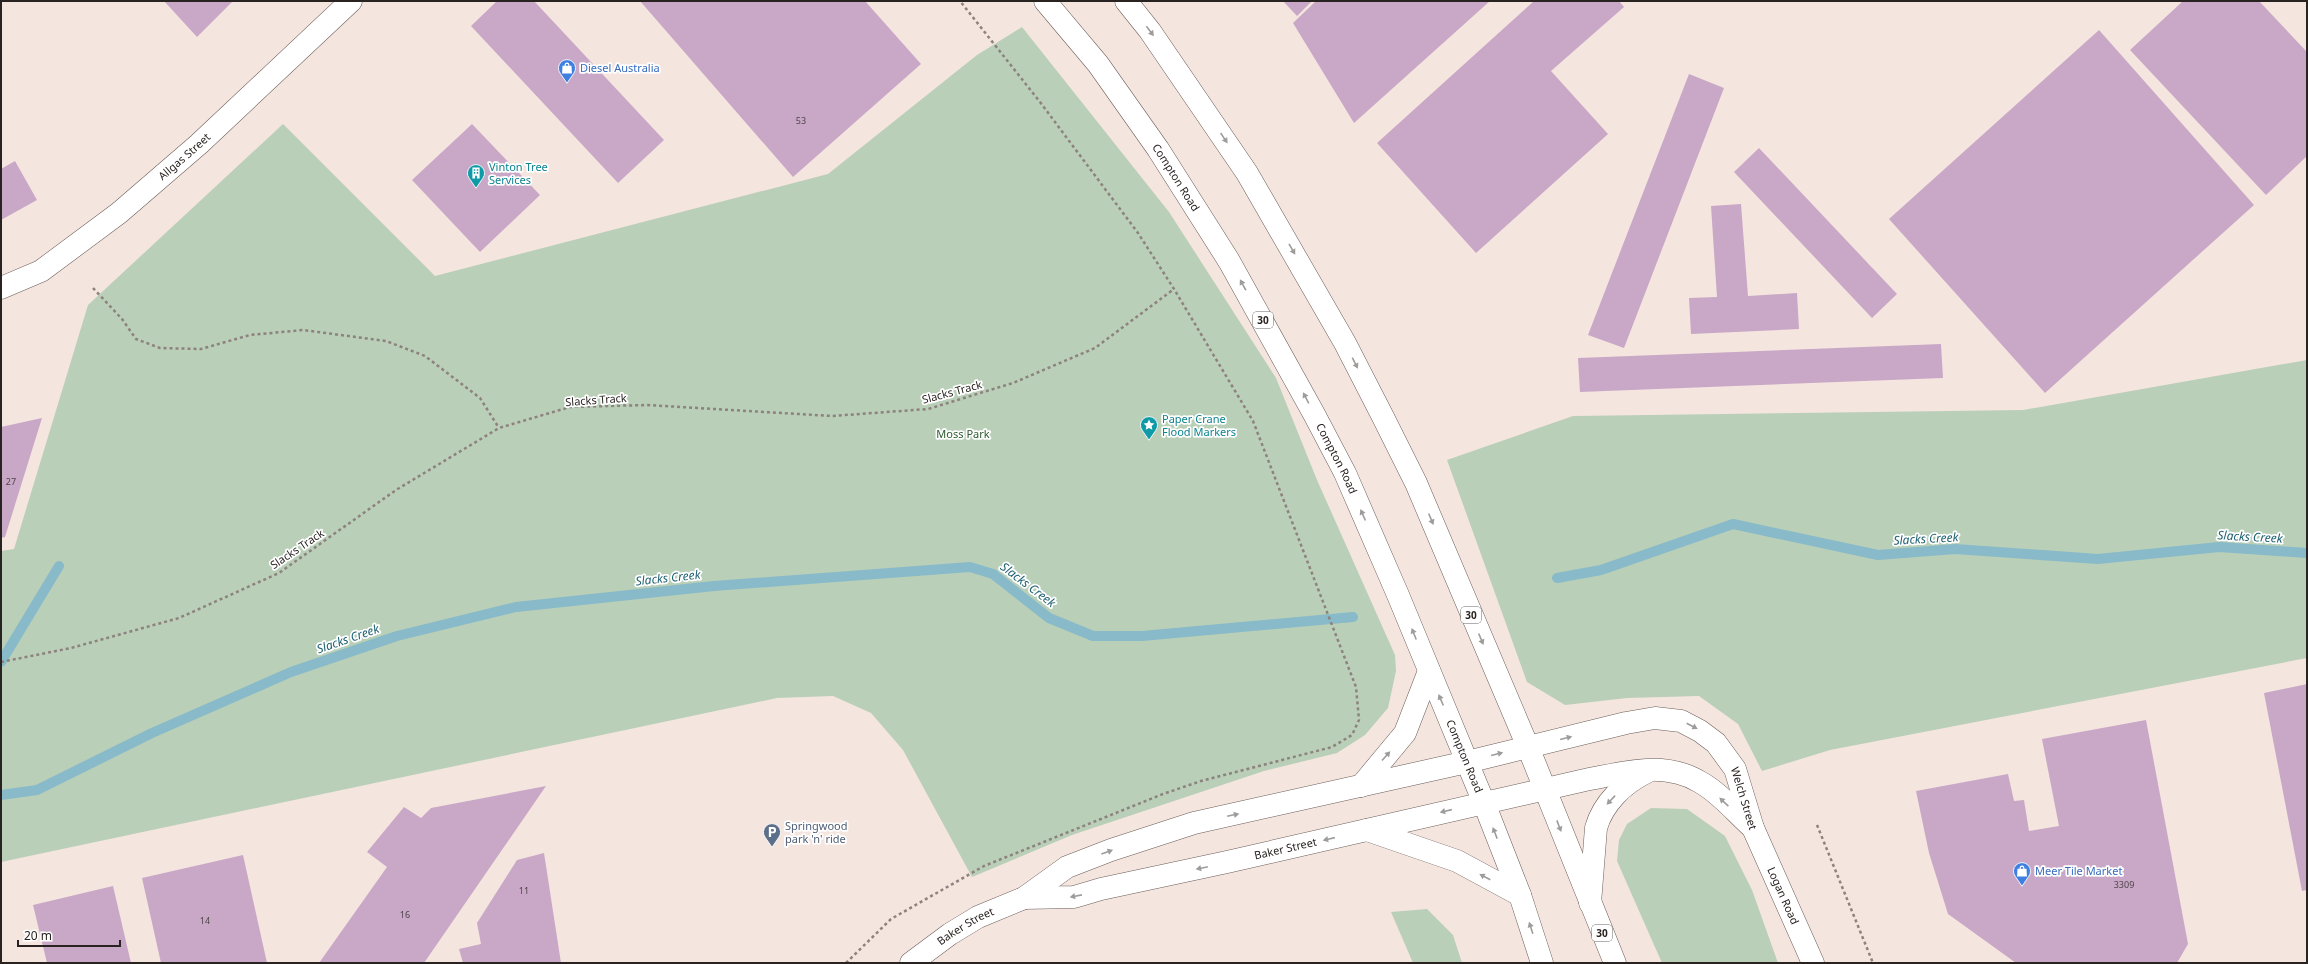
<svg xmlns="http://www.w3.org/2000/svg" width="2308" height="964" font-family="'Noto Sans',sans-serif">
<rect width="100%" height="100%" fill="#f5e5df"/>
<path fill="#b9cfb8" d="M1022,27l147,185 107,166 41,102 78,175 1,16 -8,37 -23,27 -28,18 -73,18 -192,64 -100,42 -69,-127 -32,-37 -38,-17 -56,2 -776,164v-311l13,-2 74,-244 195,-181 152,152 393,-102 149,-119z
M2307,360v298l-477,92 -68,21 -24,-47 -39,-28 -72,2 -62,7 -38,-23 -80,-222 126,-44 450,-6z
M1651,808l36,1 38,27 27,54 26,73h-116l-45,-102 2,-21 8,-16z
M1427,909l26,26 9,28h-49l-22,-51z"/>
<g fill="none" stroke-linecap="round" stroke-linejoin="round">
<path stroke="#88bac9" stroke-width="10" d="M1557,578l44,-8 132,-46 145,31 77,-6 143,10 121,-12 88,6
M1,662l58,-96
M1,795l36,-5 115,-57 139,-61 106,-36 119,-29 198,-21 256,-19 23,7 56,44 44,18h49l211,-19"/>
</g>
<path fill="#c9a8c7" d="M164,1h69l-36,36z
M497,1h37l130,139 -46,43 -147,-157z
M640,1h225l56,63 -128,113z
M1283,1h29l-15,15z
M1316,1h174l-136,122 -61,-100z
M1534,1h85l5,6 -73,64 57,63 -132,119 -99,-110z
M2183,1h76l48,51v104l-41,39 -136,-145z
M2099,30l155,175 -209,188 -156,-174z
M1689,74l35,14 -100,260 -36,-13z
M472,124l68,71 -60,57 -68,-72z
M1759,148l138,146 -25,24 -138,-146z
M15,161l22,39 -36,20v-51z
M1741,204l7,92 49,-3 2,36 -108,5 -2,-36 28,-1 -6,-91z
M1941,344l2,34 -363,14 -2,-34z
M42,418l-37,119 -4,1v-111z
M2307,684v206l-5,1 -38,-198z
M2146,720l42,224 -11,19h-161l-68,-49 -19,-61 -13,-62 92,-17 6,27 10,-1 5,31 30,-5 -17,-87z
M546,786l-122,177h-105l68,-96 -20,-15 37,-45 17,11 10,-10z
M544,853l17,110h-98l-4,-14 22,-5 -4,-21 40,-63z
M243,855l24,108h-106l-19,-85z
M113,886l18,77h-84l-14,-58z"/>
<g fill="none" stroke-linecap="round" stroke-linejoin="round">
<g stroke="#6a5d58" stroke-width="23">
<g id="minor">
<path id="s1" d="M1,288l40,-17 78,-58 80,-69 152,-143"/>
<path id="s2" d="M1024,898l50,-1 27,-8 126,-27 358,-82c38,-7 79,-20 115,2 20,11 36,31 53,46"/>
<path d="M1590,903l6,-75c7,-25 28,-45 51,-56"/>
<path id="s3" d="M911,963l39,-29 28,-17 46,-19 43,-31 44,-17 83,-27 273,-61 159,-39 29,-5 26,3 19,10 16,12 19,26 18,59 60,135"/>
</g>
</g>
<g stroke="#6a5d58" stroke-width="23">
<g id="major">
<path id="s4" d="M1045,1l53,63 60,85 71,112 85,153 31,59 53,122 86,208 36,92 22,68"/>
<path d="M1126,1l24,30 97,142 98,170 38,74 33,66 112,264 87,216"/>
<path d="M1361,786l44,-53 24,-62"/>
<path d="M1367,830l90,31 63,34"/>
</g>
</g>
<path stroke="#8d827e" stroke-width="2.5" stroke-dasharray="3 3" stroke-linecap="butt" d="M93,288l29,31 14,20 24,9 41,1 49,-14 53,-5 83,11 39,15 55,42 19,30
M1,662l70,-14 108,-30 100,-45 117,-83 103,-62 71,-21 77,-2 185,11 96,-7 85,-26 82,-35 79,-59
M1817,825l56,138
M846,963l45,-44 93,-53 179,-72 38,-13 131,-34 20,-12 7,-15 -3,-33 -103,-266 -79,-132 -36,-56 -98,-131 -80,-101"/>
<use href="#minor" stroke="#fff" stroke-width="22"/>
<use href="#major" stroke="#fff" stroke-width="22"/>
</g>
<defs><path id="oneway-solid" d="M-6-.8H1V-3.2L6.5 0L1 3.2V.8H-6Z"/></defs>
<g fill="#9e9c9b">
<use href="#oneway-solid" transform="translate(1150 31) rotate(53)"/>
<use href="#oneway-solid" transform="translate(1224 138) rotate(56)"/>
<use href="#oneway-solid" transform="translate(1292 249) rotate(60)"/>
<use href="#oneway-solid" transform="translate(1243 285) rotate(-119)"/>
<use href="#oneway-solid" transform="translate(1355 363) rotate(63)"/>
<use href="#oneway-solid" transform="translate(1306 398) rotate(-118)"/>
<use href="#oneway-solid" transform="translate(1363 515) rotate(-114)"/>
<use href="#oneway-solid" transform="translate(1431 519) rotate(67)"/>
<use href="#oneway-solid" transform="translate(1414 634) rotate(-112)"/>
<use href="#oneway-solid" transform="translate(1481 639) rotate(67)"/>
<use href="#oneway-solid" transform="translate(1441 700) rotate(-113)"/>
<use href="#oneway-solid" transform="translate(1692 726) rotate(27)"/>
<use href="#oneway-solid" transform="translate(1566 738) rotate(-14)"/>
<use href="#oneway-solid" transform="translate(1497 754) rotate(-14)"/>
<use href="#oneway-solid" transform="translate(1386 756) rotate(-48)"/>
<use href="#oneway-solid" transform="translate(1611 800) rotate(133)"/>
<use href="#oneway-solid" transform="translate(1724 802) rotate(-137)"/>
<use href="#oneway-solid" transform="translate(1446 811) rotate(167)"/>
<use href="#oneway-solid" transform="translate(1233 815) rotate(-12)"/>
<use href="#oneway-solid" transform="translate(1559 826) rotate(69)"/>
<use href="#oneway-solid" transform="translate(1495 833) rotate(-111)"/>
<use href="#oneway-solid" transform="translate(1329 839) rotate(167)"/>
<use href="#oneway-solid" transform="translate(1107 852) rotate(-20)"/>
<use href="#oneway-solid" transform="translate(1202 868) rotate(168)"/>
<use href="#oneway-solid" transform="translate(1485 877) rotate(-152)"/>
<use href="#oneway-solid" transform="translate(1076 896) rotate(169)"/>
<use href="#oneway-solid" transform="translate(1531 928) rotate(-108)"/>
</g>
<defs>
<g id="shop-pin" transform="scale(0.9)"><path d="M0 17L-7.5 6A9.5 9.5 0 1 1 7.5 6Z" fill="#3f7fe0" stroke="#fff"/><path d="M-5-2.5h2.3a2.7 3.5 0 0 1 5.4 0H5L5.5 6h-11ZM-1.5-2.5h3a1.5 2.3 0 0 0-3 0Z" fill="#fff"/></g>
<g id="building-pin" transform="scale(0.9)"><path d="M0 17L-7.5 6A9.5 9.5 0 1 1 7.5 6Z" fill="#0f9aa8" stroke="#fff"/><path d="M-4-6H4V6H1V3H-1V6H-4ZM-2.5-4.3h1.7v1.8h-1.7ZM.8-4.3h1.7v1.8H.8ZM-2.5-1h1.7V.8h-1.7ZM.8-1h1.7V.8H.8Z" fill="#fff"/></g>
<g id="sight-pin" transform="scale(0.9)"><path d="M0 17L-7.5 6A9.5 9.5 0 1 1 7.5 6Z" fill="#0f9aa8" stroke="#fff"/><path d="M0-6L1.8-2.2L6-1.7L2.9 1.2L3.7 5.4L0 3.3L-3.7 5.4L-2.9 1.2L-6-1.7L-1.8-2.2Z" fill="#fff"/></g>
<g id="parking-pin" transform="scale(0.9)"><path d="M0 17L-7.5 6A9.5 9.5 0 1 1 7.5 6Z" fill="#5c6f8a" stroke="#fff"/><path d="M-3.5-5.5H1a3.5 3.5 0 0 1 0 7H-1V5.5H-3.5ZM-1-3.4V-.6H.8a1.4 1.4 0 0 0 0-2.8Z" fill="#fff"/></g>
</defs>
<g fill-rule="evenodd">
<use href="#shop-pin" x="567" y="68"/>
<use href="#building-pin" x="476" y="173"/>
<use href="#sight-pin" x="1149" y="425"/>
<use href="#parking-pin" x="772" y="832"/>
<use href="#shop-pin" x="2022" y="871"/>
</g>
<g text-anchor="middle" stroke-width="3.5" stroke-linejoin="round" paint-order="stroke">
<g font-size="9" fill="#50444a">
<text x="801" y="124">53</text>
<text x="11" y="485">27</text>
<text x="2124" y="888">3309</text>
<text x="524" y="894">11</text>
<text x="405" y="918">16</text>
<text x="205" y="924">14</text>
</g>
<g fill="#fff" stroke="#686463" stroke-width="1">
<rect x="1253" y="312" width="20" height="16" rx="3"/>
<rect x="1461" y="607" width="20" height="16" rx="3"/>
<rect x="1592" y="925" width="20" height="16" rx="3"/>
</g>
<g font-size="10" font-weight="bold" fill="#282220">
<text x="1263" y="324">30</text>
<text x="1471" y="619">30</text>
<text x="1602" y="937">30</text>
</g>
<g font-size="11" fill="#366cbe" stroke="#fff" text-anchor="start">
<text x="580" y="72">Diesel Australia</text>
<text x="2035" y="875">Meer Tile Market</text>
</g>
<g font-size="11" fill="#282220" stroke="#fff">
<text dy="4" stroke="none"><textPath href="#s1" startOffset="227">Allgas Street</textPath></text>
<text dy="4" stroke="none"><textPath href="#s4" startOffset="220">Compton Road</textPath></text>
<text transform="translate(952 392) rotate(-15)" y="4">Slacks Track</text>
<text transform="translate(596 400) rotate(-4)" y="4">Slacks Track</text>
<text dy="4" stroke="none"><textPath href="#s4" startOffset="544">Compton Road</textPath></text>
<text transform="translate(297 549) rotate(-34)" y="4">Slacks Track</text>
<text dy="4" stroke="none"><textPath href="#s4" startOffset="868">Compton Road</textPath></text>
<text dy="4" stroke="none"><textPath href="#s3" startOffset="922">Welch Street</textPath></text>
<text dy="4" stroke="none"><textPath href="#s2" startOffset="267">Baker Street</textPath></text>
<text dy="4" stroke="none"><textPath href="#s3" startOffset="1027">Logan Road</textPath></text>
<text dy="4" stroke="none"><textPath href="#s3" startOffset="66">Baker Street</textPath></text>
</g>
<g font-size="11" fill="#0d838f" stroke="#fff" text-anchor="start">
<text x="489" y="171">Vinton Tree<tspan x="489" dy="13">Services</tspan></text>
<text x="1162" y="423">Paper Crane<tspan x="1162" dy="13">Flood Markers</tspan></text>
</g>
<g font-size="11" fill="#2c592d" stroke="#fff">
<text x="963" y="438">Moss Park</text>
</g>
<g font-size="11" fill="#4e5e75" stroke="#fff" text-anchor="start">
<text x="785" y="830">Springwood<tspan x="785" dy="13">park 'n' ride</tspan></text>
</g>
<g font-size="12" font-style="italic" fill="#1f6172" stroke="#fff">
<text transform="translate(2250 537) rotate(3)" y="4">Slacks Creek</text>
<text transform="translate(1926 539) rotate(-3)" y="4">Slacks Creek</text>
<text transform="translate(668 578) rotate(-6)" y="4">Slacks Creek</text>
<text transform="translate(1028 585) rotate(37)" y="4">Slacks Creek</text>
<text transform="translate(348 639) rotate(-19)" y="4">Slacks Creek</text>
</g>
</g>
<rect width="2308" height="964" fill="none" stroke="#282220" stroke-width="4"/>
<path d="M18 940v6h102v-6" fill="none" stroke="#282220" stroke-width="2"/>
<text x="24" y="940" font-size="12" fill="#282220" stroke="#ffffff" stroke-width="3" paint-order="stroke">20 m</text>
</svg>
